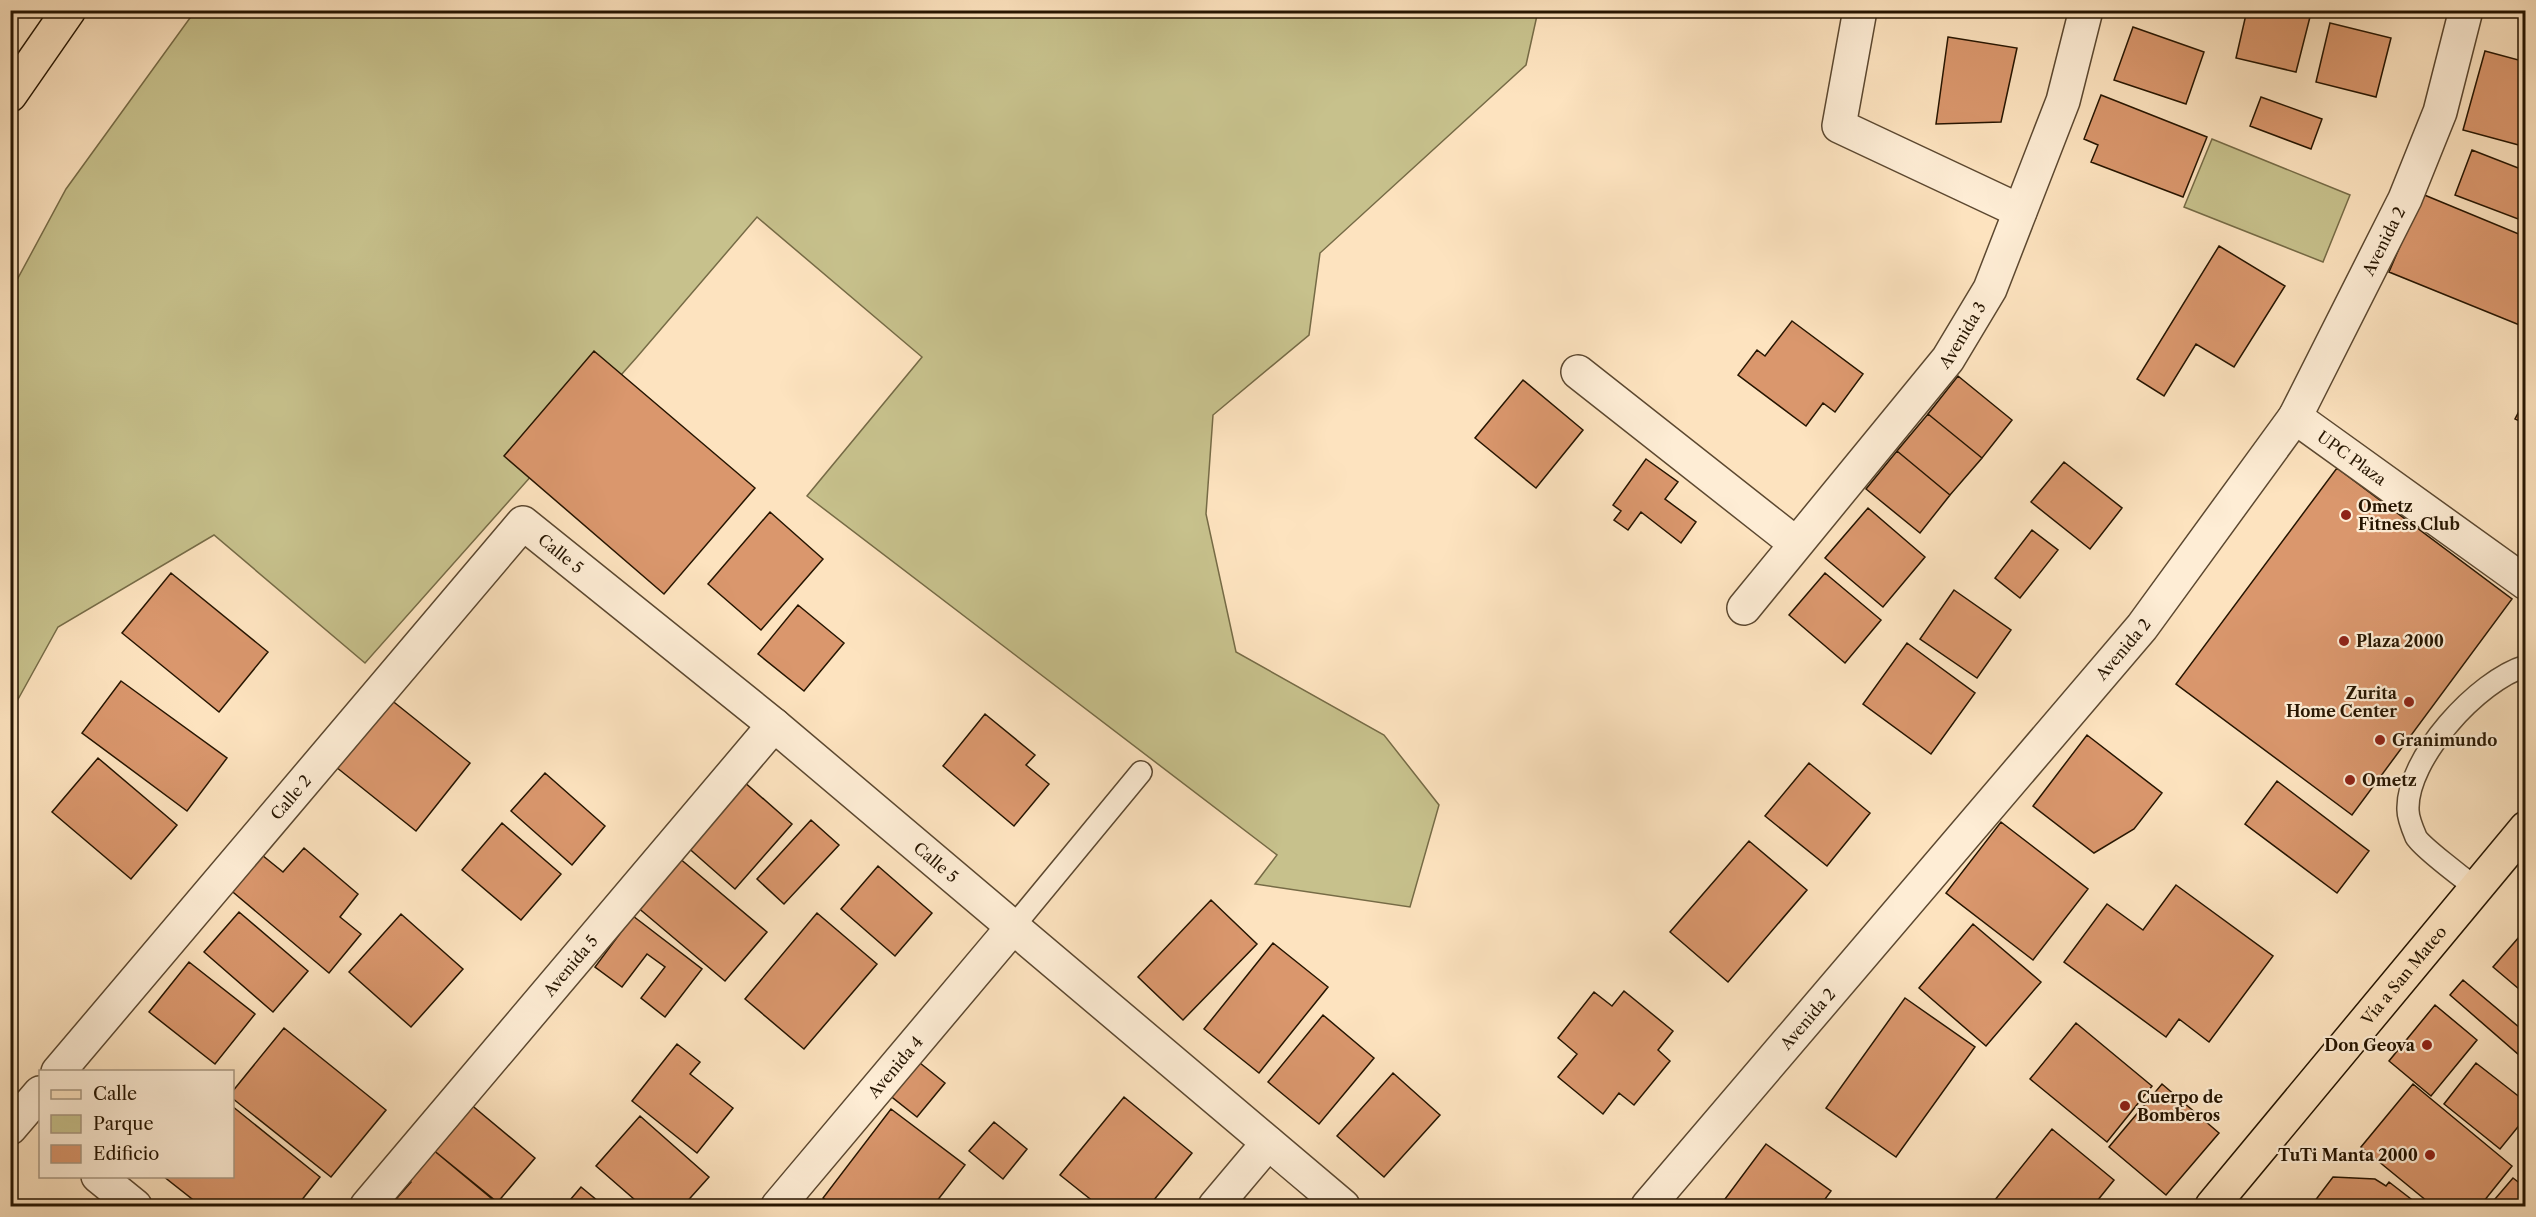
<svg xmlns="http://www.w3.org/2000/svg" width="2536" height="1217" font-family="'Libre Caslon Text',serif">
<rect width="100%" height="100%" fill="#fde3bf"/>
<filter id="stains"><feTurbulence type="fractalNoise" baseFrequency=".00333" numOctaves="4"/><feColorMatrix values="0 0 0 0 .2 0 0 0 0 .09 0 0 0 0 .02 0 0 0 .5 -.17"/></filter>
<radialGradient id="worn" r=".72"><stop offset=".6" stop-color="#630" stop-opacity="0"/><stop offset="1" stop-color="#630" stop-opacity=".3"/></radialGradient>
<path fill="#c7c18c" stroke="#766b46" stroke-width="1.5" d="M195,11h1343l-12,54 -206,188 -11,82 -96,80 -7,99 30,138 148,83 55,70 -29,102 -155,-23 22,-29 -470,-359 115,-139 -165,-140 -120,140 -272,306 -151,-128 -156,92 -47,85v-421l55,-102z
M2212,139l138,56 -27,67 -139,-55z"/>
<path fill="#da976d" stroke="#261501" stroke-width="1.5" d="M2247,10h51l13,3 -15,59 -60,-14z
M2330,23l61,15 -15,59 -60,-15z
M2133,27l71,25 -18,52 -72,-24z
M1948,37l69,11 -16,74 -65,2z
M2485,51l41,11v85l-63,-17z
M2101,95l106,42 -24,60 -92,-35 7,-17 -14,-6z
M2261,97l61,22 -11,30 -61,-23z
M2472,150l54,21v51l-71,-27z
M2422,194l104,43v80l-4,9 -133,-54z
M2219,246l66,40 -51,81 -38,-23 -32,52 -27,-17z
M1792,321l71,53 -28,38 -12,-9 -17,23 -68,-51 19,-25 8,6z
M594,351l161,137 -91,106 -160,-138z
M1958,376l54,44 -30,38 -54,-44z
M1523,380l60,50 -47,58 -61,-50z
M2526,398v26l-11,-5z
M1928,414l54,44 -32,37 -53,-44z
M1897,451l53,44 -30,38 -54,-44z
M1646,459l32,23 -13,17 31,23 -15,21 -40,-31 -13,18 -14,-10 7,-9 -8,-6z
M2064,462l58,46 -32,41 -59,-47z
M2337,468l175,131 -160,216 -176,-131z
M1868,508l57,49 -42,50 -58,-49z
M770,512l53,47 -62,71 -53,-46z
M2032,530l26,20 -38,48 -25,-20z
M171,573l97,79 -49,60 -97,-79z
M1825,573l56,47 -36,43 -56,-48z
M1954,590l57,40 -34,48 -57,-39z
M798,605l46,38 -40,48 -46,-37z
M1907,643l68,50 -44,61 -68,-50z
M121,681l106,77 -40,53 -105,-78z
M385,695l85,68 -54,68 -85,-68z
M985,714l50,41 -9,10 23,19 -35,42 -71,-60z
M2087,735l75,58 -28,36 -40,24 -61,-47z
M98,758l79,67 -46,54 -79,-67z
M1809,763l61,50 -43,53 -62,-50z
M545,773l60,53 -33,39 -61,-54z
M734,773l58,51 -57,65 -58,-51z
M2277,781l92,70 -32,42 -92,-69z
M811,820l28,25 -55,59 -27,-25z
M2001,822l87,67 -55,71 -87,-67z
M502,823l59,51 -40,46 -59,-50z
M1749,841l58,49 -79,92 -58,-50z
M304,848l54,46 -18,23 21,17 -32,39 -101,-85 29,-37 26,21z
M672,852l95,80 -42,49 -95,-80z
M878,866l54,47 -37,43 -54,-47z
M2176,885l97,71 -64,86 -30,-23 -13,18 -102,-75 43,-58 36,26z
M1211,900l46,44 -74,76 -45,-43z
M239,912l69,59 -35,41 -69,-60z
M817,913l60,51 -73,85 -59,-50z
M401,914l62,55 -52,58 -62,-55z
M633,916l69,53 -37,48 -24,-19 24,-31 -18,-13 -25,33 -27,-20z
M1973,924l68,58 -55,64 -67,-58z
M2526,929v66l-33,-28z
M1273,943l55,44 -69,86 -55,-44z
M189,962l66,52 -40,50 -66,-52z
M2463,980l63,53v28l-76,-66z
M1624,991l49,40 -15,19 12,11 -36,44 -15,-12 -16,21 -45,-37 19,-23 -19,-16 36,-46 18,14z
M1905,998l70,49 -79,110 -70,-49z
M2435,1005l42,35 -46,56 -42,-35z
M1323,1015l51,43 -55,66 -51,-42z
M2076,1023l76,63 -45,56 -77,-63z
M284,1028l102,82 -55,67 -99,-79v-6z
M677,1044l23,18 -10,12 43,34 -36,45 -65,-52z
M915,1059l30,24 -28,34 -29,-23z
M2476,1063l50,39v15l-26,32 -56,-45z
M1393,1073l47,42 -56,62 -47,-41z
M2162,1084l57,49 -53,62 -57,-48z
M2413,1084l99,82 -32,40h-47l-72,-59z
M1124,1097l68,56 -43,53h-50l-39,-31z
M469,1103l66,55 -38,45 -65,-54z
M232,1106l88,71 -23,29h-96l-38,-30h69z
M891,1109l74,56 -32,41h-99l-11,-8z
M640,1116l69,61 -26,29h-41l-46,-40z
M994,1122l33,27 -24,30 -34,-28z
M2052,1129l62,51 -21,26h-103z
M1766,1144l65,47 -11,15h-84l-11,-7z
M432,1149l70,57h-112l21,-24 -15,-13z
M2333,1177l42,2 11,7 3,-4 31,24h-109z
M2513,1178l13,10v18h-37z
M581,1187l23,19h-39z"/>
<g fill="none" stroke-linecap="round" stroke-linejoin="round">
<g stroke="#5c4830" stroke-width="24">
<path id="lane" d="M2476,888c-12,-9 -55,-42 -60,-51 -3,-7 -8,-20 -8,-27 -2,-51 70,-130 118,-144
M1013,927l128,-155"/>
</g>
<g stroke="#5c4830" stroke-width="36">
<g id="street">
<path d="M1860,10l-21,116 181,85"/>
<path d="M1578,372l217,171"/>
<path id="s1" d="M2295,417l231,166"/>
<path id="s2" d="M1744,608l204,-249 42,-70 73,-188 23,-91"/>
<path id="s3" d="M58,1072l465,-549 251,202 569,481"/>
<path d="M10,1128l30,-35"/>
<path d="M98,1176l37,30"/>
<path id="s4" d="M367,1206l407,-481"/>
<path id="s5" d="M778,1206l235,-279"/>
<path d="M1215,1206l53,-63"/>
<path id="s6" d="M1648,1206l494,-579 153,-210 110,-218 35,-87 26,-102"/>
</g>
</g>
<g stroke="#261501" stroke-width="36">
<g id="primary">
<path id="s7" d="M2212,1206l314,-378"/>
</g>
</g>
<g stroke="#261501" stroke-width="36">
<path id="highway" d="M10,95l59,-85"/>
</g>
<use href="#lane" stroke="#feedd5" stroke-width="21"/>
<use href="#street" stroke="#feedd5" stroke-width="33"/>
<use href="#primary" stroke="#fde3bf" stroke-width="33"/>
<use href="#highway" stroke="#fde3bf" stroke-width="33"/>
</g>
<g fill="#8f2418" stroke="#feedd5" stroke-width="2">
<circle cx="2346" cy="515" r="6"/>
<circle cx="2344" cy="641" r="6"/>
<circle cx="2409" cy="702" r="6"/>
<circle cx="2380" cy="740" r="6"/>
<circle cx="2350" cy="780" r="6"/>
<circle cx="2427" cy="1045" r="6"/>
<circle cx="2125" cy="1106" r="6"/>
<circle cx="2430" cy="1155" r="6"/>
</g>
<g text-anchor="middle" stroke-width="4.5" stroke-linejoin="round" paint-order="stroke">
<g font-size="16" fill="#261501" stroke="#feedd5">
<text dy="6" stroke="none"><textPath href="#s6" startOffset="1218">Avenida 2</textPath></text>
<text dy="6" stroke="none"><textPath href="#s2" startOffset="350">Avenida 3</textPath></text>
<text dy="6" stroke="none"><textPath href="#s1" startOffset="70">UPC Plaza</textPath></text>
<text dy="6" stroke="none"><textPath href="#s3" startOffset="768">Calle 5</textPath></text>
<text dy="6" stroke="none"><textPath href="#s6" startOffset="732">Avenida 2</textPath></text>
<text dy="6" stroke="none"><textPath href="#s3" startOffset="360">Calle 2</textPath></text>
<text dy="6" stroke="none"><textPath href="#s3" startOffset="1254">Calle 5</textPath></text>
<text dy="6" stroke="none"><textPath href="#s4" startOffset="315">Avenida 5</textPath></text>
<text dy="6" stroke="none"><textPath href="#s7" startOffset="300">Vía a San Mateo</textPath></text>
<text dy="6" stroke="none"><textPath href="#s6" startOffset="246">Avenida 2</textPath></text>
<text dy="6" stroke="none"><textPath href="#s5" startOffset="182">Avenida 4</textPath></text>
</g>
<g font-size="16" font-weight="bold" fill="#261501" stroke="#feedd5" text-anchor="start">
<text x="2358" y="512">Ometz<tspan x="2358" dy="18">Fitness Club</tspan></text>
<text x="2356" y="647">Plaza 2000</text>
<text x="2397" y="699" text-anchor="end">Zurita<tspan x="2397" dy="18">Home Center</tspan></text>
<text x="2392" y="746">Granimundo</text>
<text x="2362" y="786">Ometz</text>
<text x="2415" y="1051" text-anchor="end">Don Geova</text>
<text x="2137" y="1103">Cuerpo de<tspan x="2137" dy="18">Bomberos</tspan></text>
<text x="2418" y="1161" text-anchor="end">TuTi Manta 2000</text>
</g>
</g>
<rect width="2536" height="1217" fill="none" stroke="#fde3bf" stroke-width="36"/>
<rect x="12" y="12" width="2512" height="1193" fill="none" stroke="#261501" stroke-width="3"/>
<rect x="18" y="18" width="2500" height="1181" fill="none" stroke="#261501" stroke-width="1.5"/>
<rect x="39" y="1070" width="195" height="108" fill="#feedd5" stroke="#a89780" stroke-width="1.5"/>
<rect x="51" y="1090" width="30" height="9" fill="#fde3bf" stroke="#a89780" stroke-width="1.5"/>
<text x="93" y="1100" font-size="18" fill="#261501">Calle</text>
<rect x="51" y="1115" width="30" height="18" fill="#c7c18c" stroke="#a89780" stroke-width="1.5"/>
<text x="93" y="1130" font-size="18" fill="#261501">Parque</text>
<rect x="51" y="1145" width="30" height="18" fill="#da976d" stroke="#a89780" stroke-width="1.5"/>
<text x="93" y="1160" font-size="18" fill="#261501">Edificio</text>
<rect width="100%" height="100%" filter="url(#stains)"/>
<rect width="100%" height="100%" fill="url(#worn)"/>
</svg>
